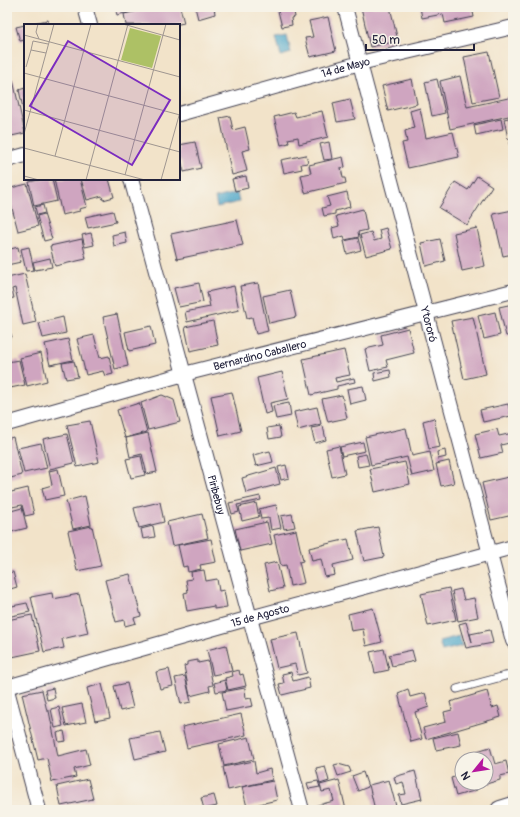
<svg xmlns="http://www.w3.org/2000/svg" width="520" height="817" font-family="Pangolin,sans-serif">
<rect width="100%" height="100%" fill="#f7f3e8"/>
<filter id="ink" filterUnits="userSpaceOnUse"><feTurbulence type="fractalNoise" baseFrequency=".025" numOctaves="2"/><feDisplacementMap in="SourceGraphic" scale="8" xChannelSelector="R" yChannelSelector="G"/><feConvolveMatrix kernelMatrix="1 2 1 2 8 2 1 2 1" color-interpolation-filters="sRGB"/></filter>
<filter id="wash" filterUnits="userSpaceOnUse"><feTurbulence type="fractalNoise" baseFrequency=".012" numOctaves="4" result="noise"/><feDisplacementMap in="SourceGraphic" scale="16" xChannelSelector="R" yChannelSelector="G"/><feGaussianBlur stdDeviation="0.9" result="paint"/><feColorMatrix in="noise" values="0 0 0 0 0 0 0 0 0 0 0 0 0 0 0 0 0 1.4 0 .05"/><feComposite in="paint" operator="in"/></filter>
<g filter="url(#wash)">
<rect width="100%" height="100%" fill="#f2e3c9"/>
<path fill="#4ca6c9" stroke="#376482" d="M287,35l4,18 -10,3 -5,-19z
M237,193l2,9 -22,5 -2,-9z
M459,636l3,10 -20,5 -3,-10z"/>
<g id="blocks">
<path fill="#cfa5c0" d="M115,7h17l1,4 -16,4z
M135,7h12l1,1 -12,2z
M157,7h23l4,16 -10,2h-48l-2,-11z
M195,7h19l1,7 -17,5z
M277,7h16l2,10 -4,1 1,7 -10,2z
M361,7h29l8,34 -28,6z
M420,7h52l2,10 -29,6 -2,-9 -21,4z
M496,7h13v1l-12,2z
M328,17l8,34 -26,6 -5,-19 8,-1 -4,-16z
M48,20l1,5h-21v-1z
M25,25v15l-5,1 -4,-14z
M489,52l10,45 -26,5 -9,-45z
M460,76l7,31 46,-10v18l-63,14 -10,-48z
M412,79l5,25 -29,7 -6,-25z
M437,79l8,34 -13,3 -7,-34z
M13,80l12,53 -18,4v-56z
M25,88v25h-1l-5,-23z
M350,99l5,20 -18,3 -4,-19z
M420,108l6,30 27,-6 6,25 -51,11 -6,-25 5,-1 -2,-11 9,-3 -4,-17z
M322,111l6,26 -29,7 -1,-7 -10,2 1,4 -8,2 -7,-28 20,-5 2,5z
M230,116l3,14 12,-3 5,22 -8,2 5,20 -15,4 -12,-57z
M513,117v21l-5,1 -4,-20z
M501,119l2,10 -27,6 -2,-10z
M195,142l6,26 -17,4 -3,-12 -2,1v-16z
M329,142l3,17 -8,1 -4,-16z
M513,142v16h-1l-3,-15z
M306,155l2,8 -7,1 1,5 -18,4 -3,-13z
M343,157l2,10 -4,1 2,10h2l1,5 -41,10 -4,-18 10,-2 -2,-8z
M246,176l2,12 -13,3 -3,-12z
M477,176l15,10 -25,39 -28,-17 16,-26 13,8z
M43,179h9l5,22 -23,5 -5,-24z
M54,179h26l7,28 -8,2 1,2 -18,4z
M81,179h28l5,18 -11,3 -1,-4 -15,4z
M27,184l11,42 -20,5 -11,-42z
M347,192l3,15 -15,4v3l-11,2 -2,-8 8,-2 -3,-9z
M43,205l2,8 -8,2 -2,-8z
M363,209l4,21 -9,2 1,5 -14,3 -1,-4 -10,3 -2,-11 7,-2 -3,-10z
M513,210v44l-10,2 -10,-42z
M113,211l3,11 -28,6 -3,-11z
M44,214l8,25 -8,2 -7,-25z
M7,216l3,9 -3,1z
M237,220l6,25 -66,14 -6,-25z
M386,228l6,21 -26,7 -6,-21 11,-3 3,9 7,-2 -2,-9z
M477,228l8,38 -23,5 -8,-38z
M125,232l2,11 -13,3 -2,-11z
M91,233l3,12 -9,2 -3,-12z
M358,238l3,12 -14,4 -3,-13z
M82,239l4,20 -31,7 -5,-20z
M440,239l5,22 -19,5 -5,-23z
M18,247l3,15 -14,3v-15z
M29,247l5,23 -8,1 -5,-22z
M50,258l2,9 -17,3 -2,-8z
M25,274l11,48 -13,3 -8,-37 -3,1 2,9 -7,1v-21z
M199,283l4,19 -24,5 -5,-19z
M258,283l10,48 -12,3 -4,-17 -5,1 -7,-32z
M234,286l5,24 -52,12 -2,-10 25,-5 -3,-15z
M290,290l6,27 -27,6 -6,-27z
M513,304v31l-7,1 -7,-29z
M495,312l5,23 -16,4 -6,-23z
M117,314l11,52 -13,3 -12,-52z
M63,317l3,16 -23,5 -4,-15z
M473,317l13,57 -22,5 -13,-58z
M213,321l5,24 -28,6 -5,-24z
M151,326l4,19 -26,6 -4,-19z
M408,328l6,25 -28,7 2,7 -18,4 -5,-22 18,-4 -2,-10z
M9,329l3,8 -5,2v-9z
M94,335l6,23 9,-2 4,18 -8,2 -2,-5 -17,4 -9,-36z
M68,339l5,21 -23,5 -5,-21z
M344,350l6,25 -15,3 1,4 18,-4 1,4 -18,4v3l-26,6 -8,-36z
M41,353l6,28 -20,5 -7,-28z
M19,360l6,25 -15,3 -3,-13v-13z
M74,361l4,16 -12,2 -4,-16z
M390,370l1,7 -16,4 -1,-8z
M282,372l6,27 -18,4 2,9 -7,2 -8,-36z
M363,386l3,14 -16,4 -3,-15z
M232,392l9,39 -21,5 -9,-40z
M162,395l12,5 6,22 -32,8 -7,-27z
M342,395l5,23 -19,4 -6,-23z
M139,403l8,29 -22,6 -8,-28z
M289,403l2,13 -15,3 -3,-13z
M508,404l3,12 -28,6 -3,-12z
M317,407l4,17 -23,6 -4,-18z
M434,418l6,29 -11,2 -6,-28z
M90,421l9,41 -22,5 -10,-42z
M279,426l2,11 -12,2 -2,-11z
M323,426l3,14 -11,3 -4,-15z
M406,428l6,28 18,-4 4,19 -22,5 -5,-19 -36,8 -6,-28z
M497,429l2,7 14,-3v9l-12,3 2,8 -22,5 -6,-24z
M148,433l9,39 -10,2 -5,-20 -12,3 -4,-19z
M67,434l7,29 -24,6 -7,-30z
M13,437l9,38 -15,4v-40z
M363,442l2,9 -23,5 -2,-9z
M41,443l6,25 -23,5 -6,-25z
M339,446l6,28 -13,3 -6,-28z
M445,450l1,7 -8,2 -1,-7z
M270,451l3,11 -17,4 -3,-11z
M366,454l3,11 -11,2 -2,-11z
M141,456l4,19 -14,3 -5,-19z
M449,461l5,22 -13,3 -5,-22z
M405,462l5,22 -35,8 -5,-23z
M286,465l3,13 -8,2 -3,-13z
M276,468l4,16 -34,9 -4,-15z
M58,469l6,27 -19,4 -3,-12 10,-3 -3,-14z
M513,476v39l-22,5 -9,-37z
M28,488l6,26 -9,2 -3,-11 -15,3v-15z
M85,496l6,29 -18,4 -7,-28z
M260,496l1,4 -24,5 2,7 -7,2 -3,-11z
M160,502l4,20 -25,6 -5,-20z
M256,503l3,14 -17,4 -3,-14z
M276,505l5,23 -10,2 -2,-12 -8,1 -2,-10z
M22,508l5,20 -20,5v-21z
M202,514l6,24 -36,8 -5,-24z
M292,514l3,13 -11,2 -3,-13z
M267,522l5,22 -32,7 -5,-22z
M92,526l9,40 -24,5 -9,-40z
M153,526l2,11 -12,2 -2,-10z
M378,527l6,30 -20,4 -7,-30z
M296,530l7,31 -4,1 5,21 -14,3 -4,-21 -5,1 -7,-31z
M211,539l5,23 -16,3 1,4 -13,3 -1,-6 -4,1 -5,-22z
M348,539l5,21 -20,5 2,10 -10,2 -4,-18 -9,2 -3,-13z
M277,562l6,26 -13,3 -6,-26z
M204,570l2,11 11,-2 2,12 5,-1 3,17 -13,2v-3l-27,5 -3,-18 4,-1 -2,-12 6,-1 -1,-7z
M13,572l4,15 -10,3v-17z
M130,574l11,42 -7,2 2,5 -11,3 -1,-6 -8,2 -11,-42z
M449,588l7,32 -28,6 -7,-32z
M461,589l3,11 10,-2 4,19 -20,4 -6,-30z
M52,593l1,6 26,-5 9,39 -26,6 2,9 -20,4 -13,-55z
M27,603l3,9 -23,5v-10z
M373,608l9,34 -16,4 -3,-17 -12,2 -3,-17z
M32,615l8,36 -28,6 -5,-22v-15z
M466,622l6,20 -2,-8 20,-4 3,13 -27,5 -7,-24z
M298,633l9,40 -9,2 -3,-11 -18,4 -7,-29z
M226,645l6,26 -19,4 -6,-25z
M384,649l5,21 -14,3 -5,-21z
M412,650l3,11 -23,5 -3,-11z
M198,660v3l10,-2 5,24 -4,1 1,5 -20,5 -6,-30 3,-1v-3z
M169,669l4,17 -13,3 -4,-17z
M239,670l1,5 3,-1 3,12 -18,4 -3,-12 8,-2 -1,-4z
M291,672l2,9 15,-4 2,11 -28,7 -3,-11 5,-1 -2,-9z
M185,676l6,26 -10,2 -6,-26z
M225,680l2,10 -11,2 -2,-9z
M127,683l6,25 -13,3 -6,-25z
M102,684l8,34 -15,3 -8,-33z
M53,688l2,10 -8,2 -2,-10z
M245,688l1,11 5,-1 2,8 -27,5 -4,-19z
M408,689l2,8 15,-4 4,14 -14,5 7,27 -11,3 -13,-49z
M42,690l5,21h2l9,45 28,-7 4,16 -16,4 2,8 -24,5 -5,-24 -9,2 -16,-66z
M487,691l5,17 6,-2 3,11 -75,22 -3,-11 23,-6 -2,-10 8,-2 -2,-8z
M82,704l4,18 -20,4 -4,-18z
M59,707l4,19 -8,2 -4,-19z
M241,714l5,21 -59,13 -5,-21z
M64,731l2,10 -7,1 -2,-9z
M160,732l5,20 -30,7 -5,-21z
M458,732l3,13 -25,5 -3,-12z
M249,737l5,22 -30,7 -5,-22z
M490,747l5,17 11,-3 3,13 -9,2v4l-14,4v-25h-7l-2,-8z
M254,761l2,12 14,-4 2,11 -44,10 -5,-23z
M338,764l11,3 2,5 -13,4 -4,-11z
M513,765v10h-1l-3,-9z
M325,766l4,15 -9,3 -4,-16z
M415,771l7,28 -21,5 -2,-9 7,-1 -3,-12 -7,2 -2,-7z
M363,772l5,15 -10,4 -6,-15z
M462,775v8h13l2,7 -21,6 -5,-18z
M88,779l5,20 -32,7 -4,-20z
M339,780l7,30h-31l-1,-4 20,-5 -3,-11 -9,2 -2,-7z
M389,780l8,30h-22l-6,-25z
M273,781l4,19 -30,7 -5,-20z
M318,781l2,6 -11,2 -2,-6z
M214,795l3,11 -13,3 -3,-11z
M162,807l1,3h-14v-1z"/>
</g>
</g>
<g filter="url(#ink)">
<use href="#blocks" fill-opacity="0" stroke="#413f50" stroke-width="1"/>
<g fill="none" stroke-linecap="round" stroke-linejoin="round">
<g stroke="#413f50" stroke-width="9">
<path id="service" d="M457,689l48,-13 8,-1"/>
</g>
<g stroke="#413f50" stroke-width="16">
<g id="minor">
<path d="M85,7l5,18"/>
<path id="s1" d="M345,7l168,634"/>
<path id="s2" d="M179,114l181,-51 153,-36"/>
<path d="M7,160l18,-5"/>
<path id="s3" d="M131,179l171,631"/>
<path id="s4" d="M7,424l177,-50 329,-83"/>
<path id="s5" d="M7,687l243,-69 263,-71"/>
<path d="M7,690l32,120"/>
</g>
</g>
<g stroke="#413f50" stroke-width="20">
<path id="tertiary" d="M500,810l13,-4"/>
</g>
<use href="#service" stroke="#fff" stroke-width="7"/>
<use href="#minor" stroke="#fff" stroke-width="14"/>
<use href="#tertiary" stroke="#fff" stroke-width="18"/>
</g>
</g>
<g text-anchor="middle" stroke-width="3" stroke-linejoin="round" paint-order="stroke">
<g font-size="11" fill="#22223b" stroke="#f7f3e8">
<text dy="4" stroke="none"><textPath href="#s2" startOffset="173">14 de Mayo</textPath></text>
<text dy="4" stroke="none"><textPath href="#s1" startOffset="328">Ytororó</textPath></text>
<text dy="4" stroke="none"><textPath href="#s4" startOffset="262">Bernardino Caballero</textPath></text>
<text dy="4" stroke="none"><textPath href="#s3" startOffset="327">Piribebuy</textPath></text>
<text dy="4" stroke="none"><textPath href="#s5" startOffset="263">15 de Agosto</textPath></text>
</g>
</g>
<g transform="translate(24 24)">
<rect width="156" height="156" fill="#f2e3c9"/>
<path d="M106,4l31,8 -9,32 -31,-8z" fill="#adc165"/>
<path fill="none" stroke="#9f9690" stroke-width="1" d="M14,0l-2,8 3,7M99,0l57,16M0,11l156,42M22,29l-15,-3 2,-9 15,3M2,43l5,-17M0,49l156,42M0,86l156,42M0,110l30,-110M0,124l121,32M31,132l36,-132M101,151l41,-151M0,152l15,4M62,156l42,-156M137,156l19,-68"/>
<path fill="#7b2cbf" fill-opacity="0.15" stroke="#7b2cbf" stroke-width="2" d="M44,17l102,59 -38,65 -102,-59z"/>
<rect width="156" height="156" fill="none" stroke="#22223b" stroke-width="2"/>
</g>
<rect width="520" height="817" fill="none" stroke="#f7f3e8" stroke-width="24"/>
<g transform="translate(474 771) rotate(240)"><circle r="19" fill="#f7f3e8" stroke="#a29fa3"/>
<path d="M0-3L7 15L0 10L-7 15Z" fill="#b5179e"/>
<text y="-6" font-size="11" font-weight="bold" text-anchor="middle" fill="#22223b">N</text>
</g>
<path d="M366 44v6h108v-6" fill="none" stroke="#22223b" stroke-width="2"/>
<text x="372" y="44" font-size="12" fill="#22223b" stroke="#f7f3e8" stroke-width="3" paint-order="stroke">50 m</text>
</svg>
